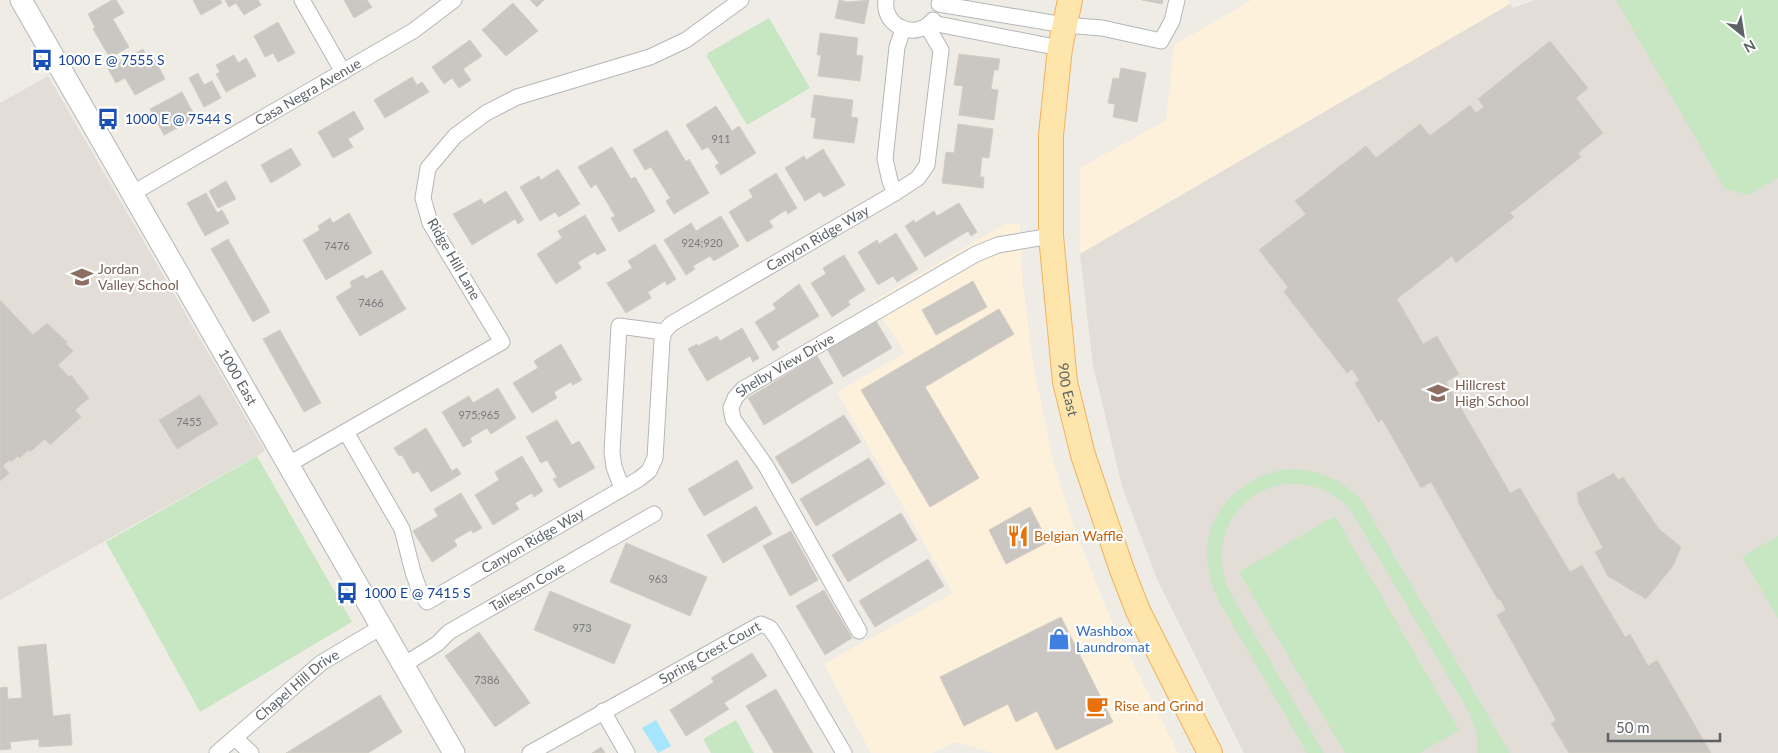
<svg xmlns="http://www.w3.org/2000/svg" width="1778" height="753" font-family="Lato,sans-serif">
<rect width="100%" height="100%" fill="#efece5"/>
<path fill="#fef1dc" d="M1252,0h255l3,4 -430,250v-86l86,-48 8,-75z
M1005,224h15l3,60 11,85 19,91 20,65 35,88 70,140h-184l-39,-11 -23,11h-61l-47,-89 129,-71 -116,-201 68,-39 -33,-51z"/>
<path fill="#e2ddd6" d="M1535,0h243v753h-534l-87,-174 -35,-93 -29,-121 -13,-111 430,-250 3,4z
M48,76l217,375 -265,149v-497z"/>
<path fill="#c7e6c2" d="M1616,0h162v178l-30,17 -23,-6z
M769,18l41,70 -63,37 -40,-68 1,-4z
M257,456l95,166 -152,90 -94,-170z
M1286,469c31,0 55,9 76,32l148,252h-33v-18l-8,-23 -119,-203c-62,-64 -159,4 -119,85l93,159h-17l-88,-152c-31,-61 1,-120 67,-132z
M1335,516l124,214 -39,23h-75l-106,-181z
M1778,536v82l-36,-61z
M736,720l18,33h-43l-8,-14z"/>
<path fill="#a6e5fe" d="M656,720l15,26 -13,7 -16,-25z"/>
<path fill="#cac7c2" stroke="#d4ccc3" d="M112,0h4l8,13 -11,6 16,28 -19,11 -17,-29 2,-2 -7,-13z
M193,0h27l2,3 -21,12z
M225,0h33l3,5 -17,10 -8,-12 -7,4z
M344,0h23l5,7 -18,11z
M530,0h14l-7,7z
M839,0l8,2 22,-2 -5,24 -29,-6z
M1142,0h21l-1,4z
M513,3l25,28 -32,25 -24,-26z
M278,22l17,31 -17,9 -5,-9 -8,4 -11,-21z
M820,33l38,5 -2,17 7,1 -3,25 -42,-5 3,-21h-4z
M470,40l12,16 -19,13 8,11 -12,8 -7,-10 -8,6 -12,-17z
M1550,41l38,47 -12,10 27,35 -25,20 3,4 -71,56 4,4 -58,46 -4,-7 -55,43 26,45 14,-8 22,38 -13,8 64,111 10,-5 50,84 12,-7 43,72 5,-3 18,32 9,-6 54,93h-142l-18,-30 5,-3 -59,-105 9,-5 -6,-11 -2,1 -67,-118 -10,6 -39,-69 -4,3 -23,-39 4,-3 -7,-11 -5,4 -63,-81 4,-5 -29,-37 47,-36 -11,-13 71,-55 10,12 44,-34 10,12 40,-31 6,8 8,-6 -6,-8z
M143,49l6,12 5,-3 11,21 -30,16 -10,-17 -9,5 -8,-14z
M959,54l41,5 -2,11h-4l-3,19 7,1 -4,30 -35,-5 4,-29 -9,-1z
M234,55l4,8 8,-5 10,18 -30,16 -10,-18 4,-2 -4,-7z
M1121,68l25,5 -9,49 -24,-5 2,-13 -7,-1 5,-25 6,1z
M198,73l6,12 8,-4 9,17 -17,9 -15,-29z
M412,77l5,8 5,-3 7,10 -44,26 -11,-18z
M182,92l14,26 -32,17 -14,-26z
M814,95l39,5 -2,17 7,1 -4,25 -41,-5 3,-20 -5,-1z
M716,106l16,25 7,-5 17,27 -35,22 -6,-9 4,-3 -11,-16 -6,3 -16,-25z
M354,111l10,18 -16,10 5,8 -20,11 -15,-26z
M958,124l35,5 -4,29 -7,-1 -2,20h4l-1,11 -41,-5 4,-31 8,1z
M667,130l19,32 3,-3 20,34 -35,21 -8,-13 4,-3 -19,-31 -6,3 -12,-20z
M612,147l19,32 4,-2 20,34 -36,21 -8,-14 4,-2 -19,-32 -5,4 -13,-21z
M291,148l10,17 -30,18 -10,-18z
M823,149l22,36 -21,12 -4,-5 -15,9 -20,-33 19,-12 2,4z
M558,169l22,35 -21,13 -4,-5 -15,9 -20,-34 19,-11 2,4z
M776,173l21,35 -9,6 -2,-4 -17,11 4,6 -26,15 -18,-30 24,-15 -4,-7z
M226,181l10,18 -18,9 -9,-17z
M506,191l18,29 -6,4 -3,-5 -43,26 -19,-31 28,-15 3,5z
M206,193l11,20 5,-3 7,13 -24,13 -18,-33z
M959,203l18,29 -6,4 -3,-5 -43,26 -20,-31 9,-6 1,3 19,-12 3,5z
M349,213l23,40 -46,27 -23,-40 17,-10 -2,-4 12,-8 3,5z
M585,215l21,35 -9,5 -2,-3 -17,10 3,6 -25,16 -19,-30 25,-16 -4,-7z
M721,216l18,30 -25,15 -4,-5 -17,10 2,3 -9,6 -22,-35 27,-17 5,8z
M896,233l22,36 -21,13 -4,-6 -15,9 -20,-33 19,-12 2,4z
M228,239l42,73 -17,10 -42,-73z
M655,244l21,35 -9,6 -2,-4 -17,11 3,6 -25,15 -19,-30 25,-15 -4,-7z
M844,255l21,35 -17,11 2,4 -18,12 -21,-34 15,-9 -3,-6z
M382,270l24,39 -46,27 -24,-39 16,-10 -2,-5 13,-7 3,4z
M973,281l14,26 -51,28 -14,-25z
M799,284l20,32 -43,26 3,5 -6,4 -18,-29 21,-13 -3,-5z
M0,300l33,35 14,-12 20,19 -1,2 7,7 -15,14 11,12 2,-2 18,23 -14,12 6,7 -31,28 -5,-6 -15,13 -2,-2 -8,8 -2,-2 -7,6 -2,-2 -6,6 6,7 -9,8z
M999,309l15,25 -89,53 54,91 -49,29 -69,-117z
M876,321l16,27 -49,29 -16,-28z
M742,328l17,30 -6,4 -3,-6 -43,25 -19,-32 9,-5 1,2 19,-10 3,5z
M280,330l41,73 -17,9 -41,-73z
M561,344l21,36 -9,5 -2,-3 -17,10 3,6 -25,15 -19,-30 25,-15 -4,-7z
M817,356l16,27 -69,42 -16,-27z
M498,388l18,30 -25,16 -4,-6 -17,10 2,4 -9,5 -21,-35 27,-16 4,7z
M200,395l18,29 -41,25 -18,-29z
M844,415l17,27 -69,42 -17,-27z
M557,420l15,25 7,-4 16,27 -36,20 -6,-9 4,-2 -10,-17 -6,3 -15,-26z
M426,428l26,43 5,-3 4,6 -30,18 -13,-21 -5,3 -11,-19 -3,1 -5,-8z
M522,456l21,35 -9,6 -2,-4 -17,10 4,6 -26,16 -18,-30 24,-15 -4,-8z
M869,458l16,26 -69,42 -16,-27z
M737,460l16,28 -49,28 -16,-27z
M1614,473l4,7 5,-3 36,52 22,18 -8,19 -27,33 -38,-23 -13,-24 8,-4 -24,-44 -2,-11z
M461,493l21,35 -9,5 -2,-3 -17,10 3,6 -25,16 -19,-31 25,-15 -4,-7z
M756,506l16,28 -49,29 -16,-28z
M1030,507l18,35 -42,22 -17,-34z
M901,513l16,27 -69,42 -16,-27z
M791,531l27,49 -28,16 -27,-50z
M626,543l81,34 -17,39 -80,-34z
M928,559l16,27 -69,41 -16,-26z
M824,590l28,48 -27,17 -29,-49z
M550,591l81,34 -17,39 -80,-34z
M1061,617l52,105 -57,28 -19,-39 -21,11 -8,-18 -44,22 -24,-49z
M479,632l51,71 -35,24 -50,-71z
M46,644l7,72 17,-2 2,31 -33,2v-8l-29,3 1,7 -11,1v-62l7,-1 1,12 14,-1 -4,-51z
M752,653l15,23 -43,27 5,6 -43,27 -16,-26 44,-28 -3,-4z
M776,689l37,64h-39l-28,-47z
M380,695l22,37 -34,21h-82z
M601,747l4,6h-13z"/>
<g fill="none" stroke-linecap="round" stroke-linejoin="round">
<g stroke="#b3b7ba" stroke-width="17">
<g id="street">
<path d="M302,0l41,72"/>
<path d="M886,0c-4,27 31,41 47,20"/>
<path d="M939,4l125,21 38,3 59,13 11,-20 5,-21"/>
<path d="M932,23l128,25"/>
<path id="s1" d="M133,193l280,-162 41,-31"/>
<path d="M895,193l23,-15 9,-13 14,-115 -14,-24"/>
<path id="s2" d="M346,432l56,97 11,43 7,20 7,10 212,-123 10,-8 6,-13 7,-118 2,-8 7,-8 224,-131 -5,-12 -5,-22 12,-112 6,-18"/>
<path d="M289,464l213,-122 -72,-119 -7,-25 5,-30 27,-32 31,-23 31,-16 133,-40 36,-17 55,-40"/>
<path d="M622,488l-8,-21 -2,-15 7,-126 45,6"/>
<path id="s3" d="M859,631l-93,-165 -33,-47 -2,-11 4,-10 8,-9 233,-135 22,-9 53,-9"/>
<path id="s4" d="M405,664l32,-20 12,-12 205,-118"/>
<path d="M603,711l24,42"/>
<path d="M235,738l16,15"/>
<path id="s5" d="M217,753l104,-90 62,-37"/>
<path id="s6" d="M530,753l231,-129 9,4 8,12 66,113"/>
</g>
</g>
<g stroke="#b2b6ba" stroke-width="23">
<g id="secondary">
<path id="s7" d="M21,0l433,753"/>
</g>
</g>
<g stroke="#f0b25d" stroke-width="26">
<g id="primary">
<path id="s8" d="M1070,0l-10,48 -9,87v101l14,146 18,73 39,115 16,41 72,142"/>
</g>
</g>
<use href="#street" stroke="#fff" stroke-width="15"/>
<use href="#secondary" stroke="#fff" stroke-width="21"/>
<use href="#primary" stroke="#fee5ab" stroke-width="24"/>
</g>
<defs>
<g id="bus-bare" transform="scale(1.725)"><path d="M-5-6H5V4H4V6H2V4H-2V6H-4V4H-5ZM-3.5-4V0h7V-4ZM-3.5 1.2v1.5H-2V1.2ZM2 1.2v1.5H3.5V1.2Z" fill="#1a4fb4" stroke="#fff" stroke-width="2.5" paint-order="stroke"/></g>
<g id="school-bare" transform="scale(1.725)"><path d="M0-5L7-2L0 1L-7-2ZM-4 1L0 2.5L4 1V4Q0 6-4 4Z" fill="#8d6e63" stroke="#fff" stroke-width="2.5" paint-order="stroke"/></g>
<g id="restaurant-bare" transform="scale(1.725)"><path d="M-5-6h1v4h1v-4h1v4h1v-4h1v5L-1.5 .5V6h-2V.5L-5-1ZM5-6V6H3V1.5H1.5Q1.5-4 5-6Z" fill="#e8710a" stroke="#fff" stroke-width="2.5" paint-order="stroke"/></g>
<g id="shop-bare" transform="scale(1.725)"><path d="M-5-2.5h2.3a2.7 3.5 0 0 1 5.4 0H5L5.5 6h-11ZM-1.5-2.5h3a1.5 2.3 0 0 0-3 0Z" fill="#3f7fe0" stroke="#fff" stroke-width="2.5" paint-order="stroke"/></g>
<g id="cafe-bare" transform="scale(1.725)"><path d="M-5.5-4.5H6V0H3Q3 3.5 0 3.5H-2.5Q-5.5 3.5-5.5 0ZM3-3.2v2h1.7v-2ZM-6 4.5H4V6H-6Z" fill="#e8710a" stroke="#fff" stroke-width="2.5" paint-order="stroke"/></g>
</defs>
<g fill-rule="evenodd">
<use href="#bus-bare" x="42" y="60"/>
<use href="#bus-bare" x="108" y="119"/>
<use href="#school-bare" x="82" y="277"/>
<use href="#school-bare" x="1438" y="393"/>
<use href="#restaurant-bare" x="1018" y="536"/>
<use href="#bus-bare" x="347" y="593"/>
<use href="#shop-bare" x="1059" y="639"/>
<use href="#cafe-bare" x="1097" y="706"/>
</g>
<g text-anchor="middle" stroke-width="4.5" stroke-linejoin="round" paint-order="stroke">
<g font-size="11" fill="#787b7d">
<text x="721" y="143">911</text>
<text x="702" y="247">924;920</text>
<text x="337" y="250">7476</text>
<text x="371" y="307">7466</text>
<text x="479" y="419">975;965</text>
<text x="189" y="426">7455</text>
<text x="658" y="583">963</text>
<text x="582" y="632">973</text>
<text x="487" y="684">7386</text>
</g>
<g font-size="14" fill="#164399" stroke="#fff" text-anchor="start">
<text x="58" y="65">1000 E @ 7555 S</text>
<text x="125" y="124">1000 E @ 7544 S</text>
<text x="364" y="598">1000 E @ 7415 S</text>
</g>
<g font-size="14" fill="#5d6266" stroke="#fff">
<text dy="5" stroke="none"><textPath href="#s1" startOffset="202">Casa Negra Avenue</textPath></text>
<text dy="5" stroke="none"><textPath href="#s2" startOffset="769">Canyon Ridge Way</textPath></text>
<text transform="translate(454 259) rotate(60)" y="5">Ridge Hill Lane</text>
<text dy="5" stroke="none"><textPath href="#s3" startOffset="329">Shelby View Drive</textPath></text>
<text dy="5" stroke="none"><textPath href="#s7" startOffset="435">1000 East</textPath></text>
<text dy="5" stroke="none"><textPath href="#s8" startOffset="392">900 East</textPath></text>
<text dy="5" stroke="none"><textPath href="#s2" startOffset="312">Canyon Ridge Way</textPath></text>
<text dy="5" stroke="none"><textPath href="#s4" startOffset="145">Taliesen Cove</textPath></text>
<text dy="5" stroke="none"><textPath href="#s6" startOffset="206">Spring Crest Court</textPath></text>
<text dy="5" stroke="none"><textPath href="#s5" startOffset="105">Chapel Hill Drive</textPath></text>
</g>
<g font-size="14" fill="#785e54" stroke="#fff" text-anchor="start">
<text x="98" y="274">Jordan<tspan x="98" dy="16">Valley School</tspan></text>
<text x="1455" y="390">Hillcrest<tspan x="1455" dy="16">High School</tspan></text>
</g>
<g font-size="14" fill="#c56008" stroke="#fff" text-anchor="start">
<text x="1034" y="541">Belgian Waffle</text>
<text x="1114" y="711">Rise and Grind</text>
</g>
<g font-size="14" fill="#366cbe" stroke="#fff" text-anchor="start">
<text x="1076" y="636">Washbox<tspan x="1076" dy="16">Laundromat</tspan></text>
</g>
</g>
<g transform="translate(1743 35) rotate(150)" stroke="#ffffff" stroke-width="4" paint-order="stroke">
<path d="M0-4L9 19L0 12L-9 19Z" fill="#5d6266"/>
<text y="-8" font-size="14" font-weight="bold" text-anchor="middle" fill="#5d6266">N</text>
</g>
<path d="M1608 733v8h112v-8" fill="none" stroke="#5d6266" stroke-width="2.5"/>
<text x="1616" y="733" font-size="15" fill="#5d6266" stroke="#ffffff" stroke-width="4" paint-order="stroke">50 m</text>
</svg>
